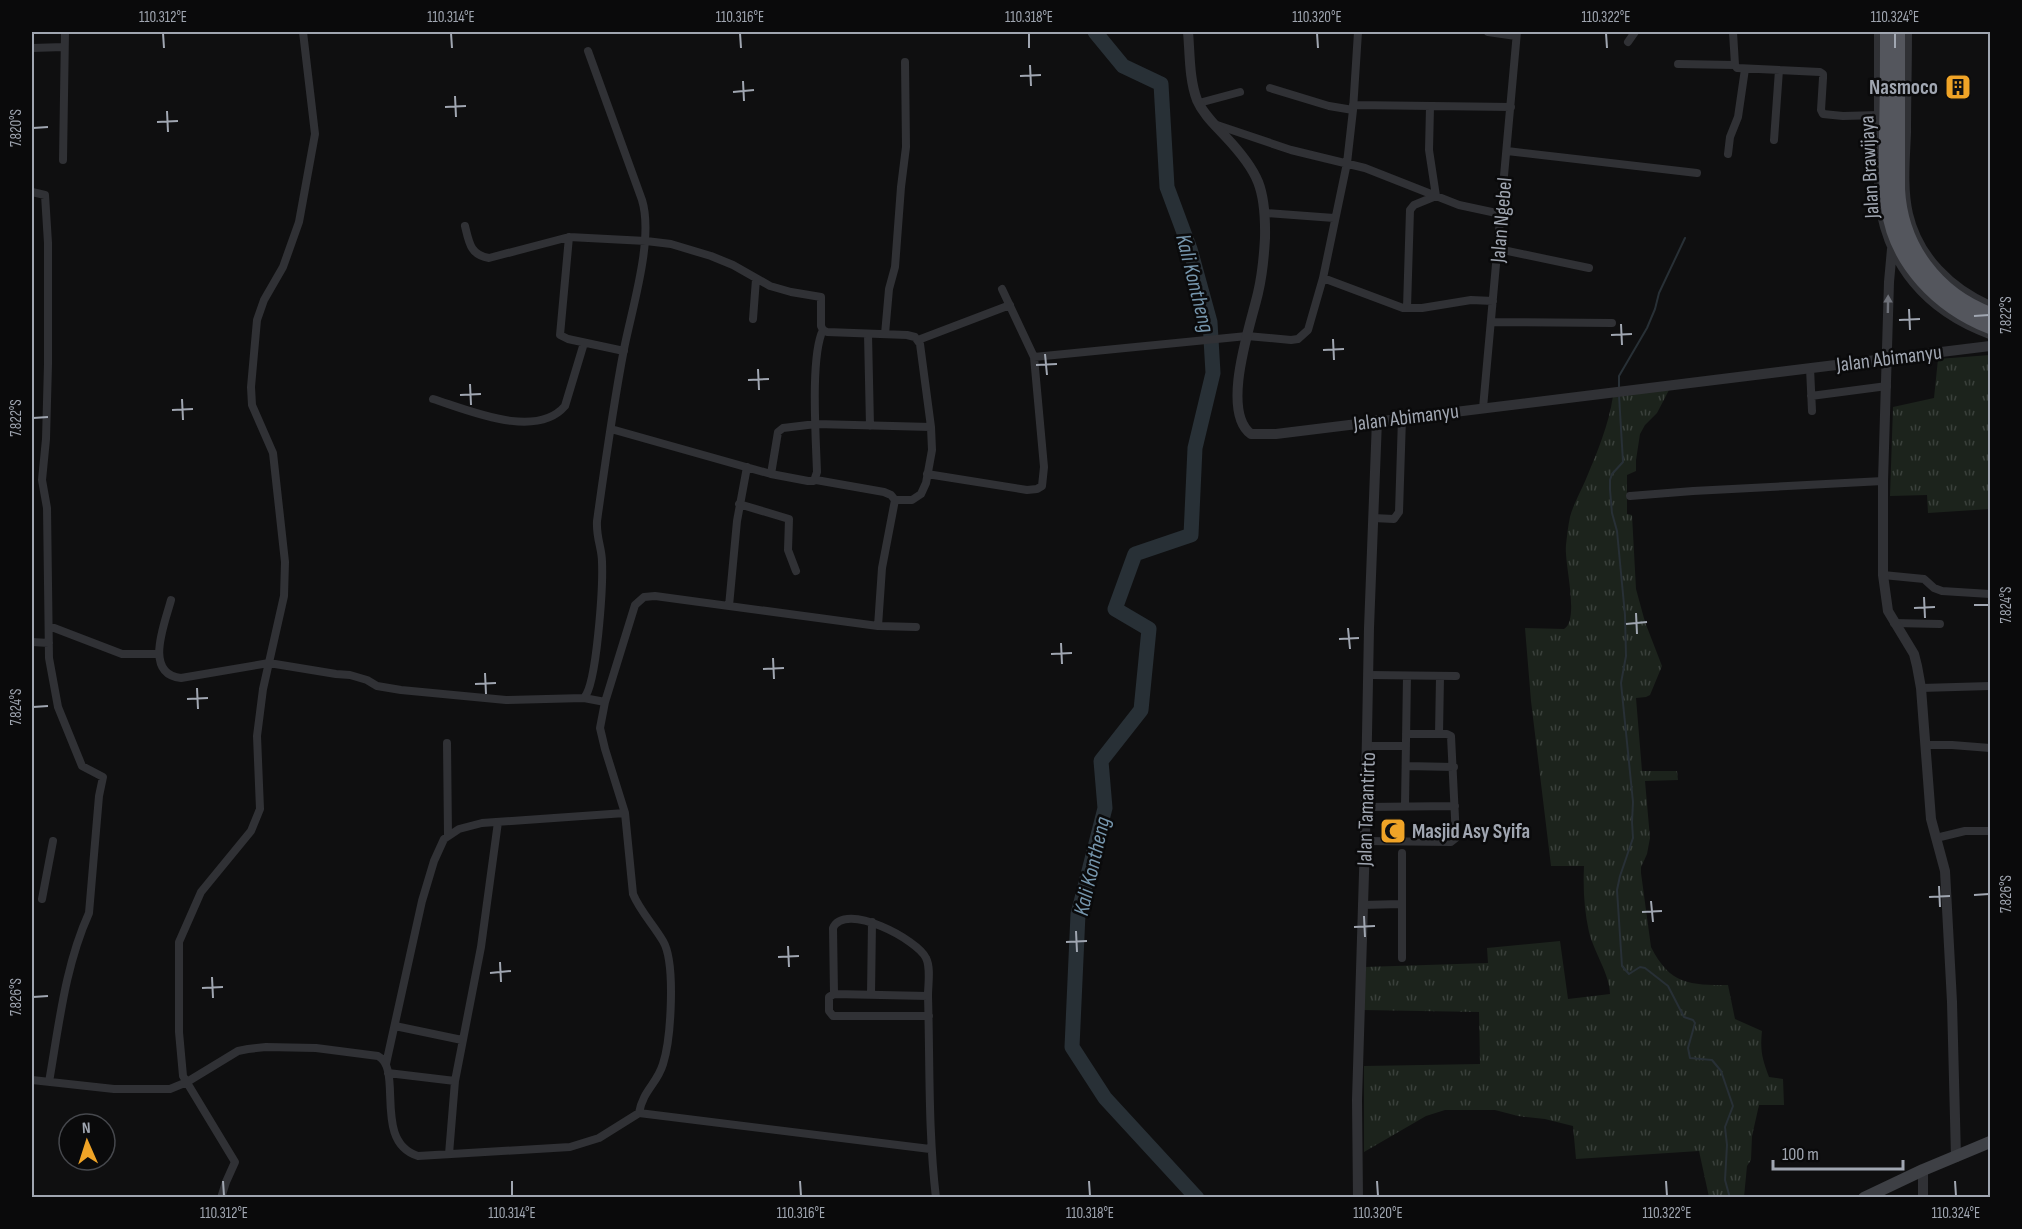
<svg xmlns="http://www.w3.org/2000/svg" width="2022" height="1229" font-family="'Sofia Sans Condensed',sans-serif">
<defs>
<pattern id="grass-tufts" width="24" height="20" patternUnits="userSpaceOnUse" patternTransform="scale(1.5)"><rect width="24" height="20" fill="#1c231c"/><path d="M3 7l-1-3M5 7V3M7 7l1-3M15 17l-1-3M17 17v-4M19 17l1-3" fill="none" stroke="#3a403b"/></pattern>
</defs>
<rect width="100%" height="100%" fill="#0f0f10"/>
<path fill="url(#grass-tufts)" d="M1990,355v154l-62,4 -1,-18 -37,1 3,-89 41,-9 4,-39z
M1669,390l-12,23 -12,12 -5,9 -4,26v11l-9,4v39l5,1 4,74 9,33 17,44 -12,29 -4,2 -10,1 6,73h35l1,9 -33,1 5,57 -3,16 -6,13v6l10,74c19,38 39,38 77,38l7,34 27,12c-2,19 0,28 7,46l14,2 1,26h-25l-7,31 -1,24 -4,6 -3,31h-35l-10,-46 -123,8 -3,-33 -28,-7 -27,-3 -23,-6h-50l-19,6 -62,36v-86l116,-2 -1,-52 -117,-2 2,-43 124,-4 -1,-15 73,-7 8,58 42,-5c0,-19 -16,-42 -21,-62 -5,-22 -6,-44 -5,-66h-33l-20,-165 -6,-73 39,1c16,-9 0,-66 2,-84 1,-9 2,-19 4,-28 3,-12 11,-26 16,-38 11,-26 23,-55 27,-83z"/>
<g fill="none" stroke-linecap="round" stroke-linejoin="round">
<path stroke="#283036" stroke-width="2" d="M1619,387v-11l28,-48 8,-19 4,-16 26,-55
M1619,395l4,67 -11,12 -2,6v10l2,23 5,18 8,84 1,41 -5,27 12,119 -1,20 1,16 -13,38 -3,14 5,76 7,8 11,-7 5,1 23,18 16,31 9,3 2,3 -7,25 2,10 22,2 9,11 12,35 -8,21 2,18 -2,35 5,18"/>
<path stroke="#283036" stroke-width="15" d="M1095,32l28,34 38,18 6,103 23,62 20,73 3,51 -18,75 -4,87 -56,19 -20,55 34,20 -8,81 -40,51 4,47 -27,106 -6,133 33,51 92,100"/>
<path stroke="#303135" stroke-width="8" d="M1488,32l28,4
M1733,32l2,33 2,3 83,4 3,2v4l-2,32 2,4 20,2 36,-1
M1628,42l7,-10
M32,48l32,-1
M1678,64l57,1
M1270,88l59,18 24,4
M1199,103l41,-11
M1353,105l158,2
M1214,124l77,26 74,18 94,37 42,9
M1774,140l5,-70
M1507,151l190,22
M1728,154l2,-17 8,-20 7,-48
M63,160l2,-128
M32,192l13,3 3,48v121l-2,75 -4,41 5,28 2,150 9,49 24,59 21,11 -4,19 -10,117c-24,53 -30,112 -40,169
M1265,213l69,5
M465,226c4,16 5,29 24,32l80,-21 77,4 25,3 40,12 22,9 37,21 21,6 30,5v29l2,4 4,2 80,3 8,2 5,7 11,83 1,23 -6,33 -5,11 -9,6h-17
M569,237l-9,98 8,4 56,12
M1498,249l91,19
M1323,278l80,30h19l49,-8 22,1
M1407,308l3,-98 4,-5 22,-9 -7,-46 1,-43
M753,319l3,-40
M1491,322l121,1
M868,334l2,92
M885,334l4,-45 6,-22 6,-80 5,-40 -1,-85
M918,340l92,-35
M1034,357l213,-21 44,4 7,-1 10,-9 15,-52 24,-115 6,-53 5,-78
M1810,368l2,43
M1811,396l76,-10
M433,399c35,11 103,41 132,7l19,-63
M1483,408l34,-376
M611,429l160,45 37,7h6l3,-9c-1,-32 -7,-116 6,-142
M771,474l7,-42 5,-4 33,-4 115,3
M927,474l100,16 10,-1 5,-3 2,-19 -10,-110 -32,-68
M816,480l68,12 7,3 4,5 -13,68 -4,58
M1630,496l63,-5 190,-10
M739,504l50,15 -1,31 8,21
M1373,518l21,1 5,-7 3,-94
M1883,575l41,4 10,9 8,3 48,3
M171,600c-6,23 -28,74 10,78l88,-15 67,11 14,1 17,5 10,6 24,4 105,10 78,-2 21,4
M729,606l8,-85 10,-54
M1894,623l46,1
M49,626l73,28h37
M32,642l17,1
M1369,675l87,1
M1921,688l69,-2
M584,698c13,-14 19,-112 18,-136 0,-14 -6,-24 -5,-41 8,-57 16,-115 27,-172 8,-41 30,-110 18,-149l-54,-149
M1439,734l1,-57
M447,743l1,92
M1925,745h27l38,3
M1368,746h38
M1406,766l48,1
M1405,806l2,-130
M1366,807l89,-1
M1936,838l29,-7h25
M1365,841l86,1 5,-4 -5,-102 -4,-2h-41
M42,899l11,-58
M1362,905l39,-1
M1402,958v-105
M834,994l-1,-66c12,-27 85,12 93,30 5,10 2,26 2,38
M871,995l1,-73
M929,1016h-96l-4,-5v-14l5,-3 94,2c2,67 0,135 8,202
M395,1026l67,14
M386,1064l36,-163 12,-40 10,-22 15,-10 23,-6 143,-10
M388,1073l67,8
M32,1080l82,9h56l17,-7 51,-31 10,-2 18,-2 50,1 62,8c26,13 -6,86 40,100l152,-9 29,-9 40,-25 291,36
M639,1113c4,-23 18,-29 24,-49 8,-25 13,-101 0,-123 -10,-17 -23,-30 -30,-47l-8,-81 -20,-64 -5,-21 5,-26 30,-97 9,-8 11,-1 223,30 38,1
M449,1154l6,-73 26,-134 17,-125
M221,1198l5,-16 9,-20 -52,-86 -4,-44v-90l22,-50 50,-61 9,-22 -3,-73 6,-47 21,-93 1,-34 -12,-109 -21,-48 -1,-18 6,-67 7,-20 19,-33 16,-45 16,-88 -12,-102"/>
<path stroke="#303135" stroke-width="10" d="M1188,32c2,21 1,47 9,68 6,14 18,25 28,36 34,36 41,53 40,102 -1,19 -3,38 -7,55 -7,31 -38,118 -7,141h25l714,-88
M1879,32v165c8,68 48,114 111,137
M1907,32c0,33 -1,67 -1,100 -1,27 -4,56 2,82 10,43 43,75 82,92
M1892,249l-3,33 -6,199v94l5,36 26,43 3,12 4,22 10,131 14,52 7,131 4,155
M1358,1198l-1,-98 8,-259 4,-213 8,-208
M1923,1198v-28"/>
<path stroke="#3e4045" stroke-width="12" d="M1864,1198l59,-28 67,-28"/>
<path stroke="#54565d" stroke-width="14" d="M1887,32c0,33 0,67 -1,101 0,24 -1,49 2,74 7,56 51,100 102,120
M1898,32v157c3,58 39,105 92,125"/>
</g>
<defs><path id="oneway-solid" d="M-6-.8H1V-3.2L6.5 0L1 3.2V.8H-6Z" transform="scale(1.5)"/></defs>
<use fill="#6e7179" href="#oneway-solid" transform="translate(1888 304) rotate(-89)"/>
<path fill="none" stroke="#a0a6b1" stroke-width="2" d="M163,33l1,15M451,33l1,15M740,33l1,15M1029,33v15M1317,33l1,15M1606,33l1,15M1895,33v15M1030,65l1,21M1020,76l21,-1M743,81l1,20M733,92l21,-2M455,96l1,21M445,107l21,-1M167,111l1,21M157,122l21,-1M33,128l15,-1M1909,309l1,21M1974,316l15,-1M1899,320l21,-1M1621,324l1,21M1611,335l21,-1M1333,339l1,21M1323,350l21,-1M1045,354l2,21M1036,365l21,-1M758,369l1,21M748,380l21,-1M470,384l1,21M460,395l21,-1M182,399l1,21M172,410l21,-1M33,418l15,-1M1924,597l1,21M1974,605h15M1914,608l21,-1M1636,613l1,21M1626,624l21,-2M1348,628l2,21M1339,639l20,-1M1061,643l1,21M1051,654l21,-1M773,658l1,21M763,669l21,-1M485,673l1,21M475,684l21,-1M197,688l1,21M187,699l21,-1M33,707l15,-1M1939,886l1,21M1974,895l15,-1M1929,897l21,-1M1651,901l2,21M1642,912l20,-1M1364,916l1,21M1354,927l21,-1M1076,931l1,21M1066,942l21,-1M788,946l1,21M778,957l21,-1M500,962l1,20M490,973l21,-2M212,977l1,21M202,988l21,-1M33,997l15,-1M223,1181l1,15M512,1181v15M800,1181l1,15M1089,1181l1,15M1377,1181l1,15M1666,1181l1,15M1955,1181l1,15"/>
<defs>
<g id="building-square" transform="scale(1.35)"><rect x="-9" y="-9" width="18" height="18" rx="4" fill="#f0a427" stroke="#0a0a0b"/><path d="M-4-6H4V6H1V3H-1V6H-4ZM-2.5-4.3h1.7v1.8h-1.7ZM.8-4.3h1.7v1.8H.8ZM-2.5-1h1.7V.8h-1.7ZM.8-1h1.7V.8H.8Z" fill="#111"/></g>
<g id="mosque-square" transform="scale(1.35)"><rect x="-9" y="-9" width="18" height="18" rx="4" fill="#f0a427" stroke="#0a0a0b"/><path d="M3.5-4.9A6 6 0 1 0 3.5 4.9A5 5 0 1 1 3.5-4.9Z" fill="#111"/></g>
</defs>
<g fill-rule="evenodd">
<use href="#building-square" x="1958" y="87"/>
<use href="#mosque-square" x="1393" y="831"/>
</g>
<g text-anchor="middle" stroke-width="5" stroke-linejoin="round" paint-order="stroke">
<g font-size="21" font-weight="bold" fill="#a0a6b1" stroke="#0a0a0b" text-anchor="end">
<text x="1938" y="94">Nasmoco</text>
<text x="1412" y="838" text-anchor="start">Masjid Asy Syifa</text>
</g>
<g font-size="21" fill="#a0a6b1" stroke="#0a0a0b">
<text transform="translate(1869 167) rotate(-93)" y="7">Jalan Brawijaya</text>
<text transform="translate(1501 220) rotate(-85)" y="7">Jalan Ngebel</text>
<text transform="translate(1889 358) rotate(-7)" y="7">Jalan Abimanyu</text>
<text transform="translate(1406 417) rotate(-7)" y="7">Jalan Abimanyu</text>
<text transform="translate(1366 809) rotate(-88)" y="7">Jalan Tamantirto</text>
</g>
<g font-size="22" font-style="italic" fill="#7696ad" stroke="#0a0a0b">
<text transform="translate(1196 283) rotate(76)" y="8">Kali Kontheng</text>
<text transform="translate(1091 866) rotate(-77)" y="8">Kali Kontheng</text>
</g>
</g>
<rect width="2022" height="1229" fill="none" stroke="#0a0a0b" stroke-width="66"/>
<g transform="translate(87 1142) rotate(357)"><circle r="28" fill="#0a0a0b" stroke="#46484d" stroke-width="1.5"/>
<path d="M0-4.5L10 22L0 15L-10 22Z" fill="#f0a427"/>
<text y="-9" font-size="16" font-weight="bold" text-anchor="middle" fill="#a0a6b1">N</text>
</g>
<path d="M1773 1160v9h130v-9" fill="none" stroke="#a0a6b1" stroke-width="3"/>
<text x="1782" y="1160" font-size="18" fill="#a0a6b1" stroke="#0a0a0b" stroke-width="4.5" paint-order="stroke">100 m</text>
<rect x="33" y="33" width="1956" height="1163" fill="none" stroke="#a0a6b1" stroke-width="2"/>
<g font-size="15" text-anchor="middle" fill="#a0a6b1">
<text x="163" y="22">110.312°E</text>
<text x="451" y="22">110.314°E</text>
<text x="740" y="22">110.316°E</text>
<text x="1029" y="22">110.318°E</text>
<text x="1317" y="22">110.320°E</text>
<text x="1606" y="22">110.322°E</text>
<text x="1895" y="22">110.324°E</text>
<text transform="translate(16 128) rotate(-90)" y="5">7.820°S</text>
<text transform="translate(2006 315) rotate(-90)" y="5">7.822°S</text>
<text transform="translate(16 418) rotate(-90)" y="5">7.822°S</text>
<text transform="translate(2006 605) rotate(-90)" y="5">7.824°S</text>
<text transform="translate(16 707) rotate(-90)" y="5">7.824°S</text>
<text transform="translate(2006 894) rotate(-90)" y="5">7.826°S</text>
<text transform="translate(16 997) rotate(-90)" y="5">7.826°S</text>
<text x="224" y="1218">110.312°E</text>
<text x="512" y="1218">110.314°E</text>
<text x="801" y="1218">110.316°E</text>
<text x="1090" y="1218">110.318°E</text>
<text x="1378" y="1218">110.320°E</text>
<text x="1667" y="1218">110.322°E</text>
<text x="1956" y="1218">110.324°E</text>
</g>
</svg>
